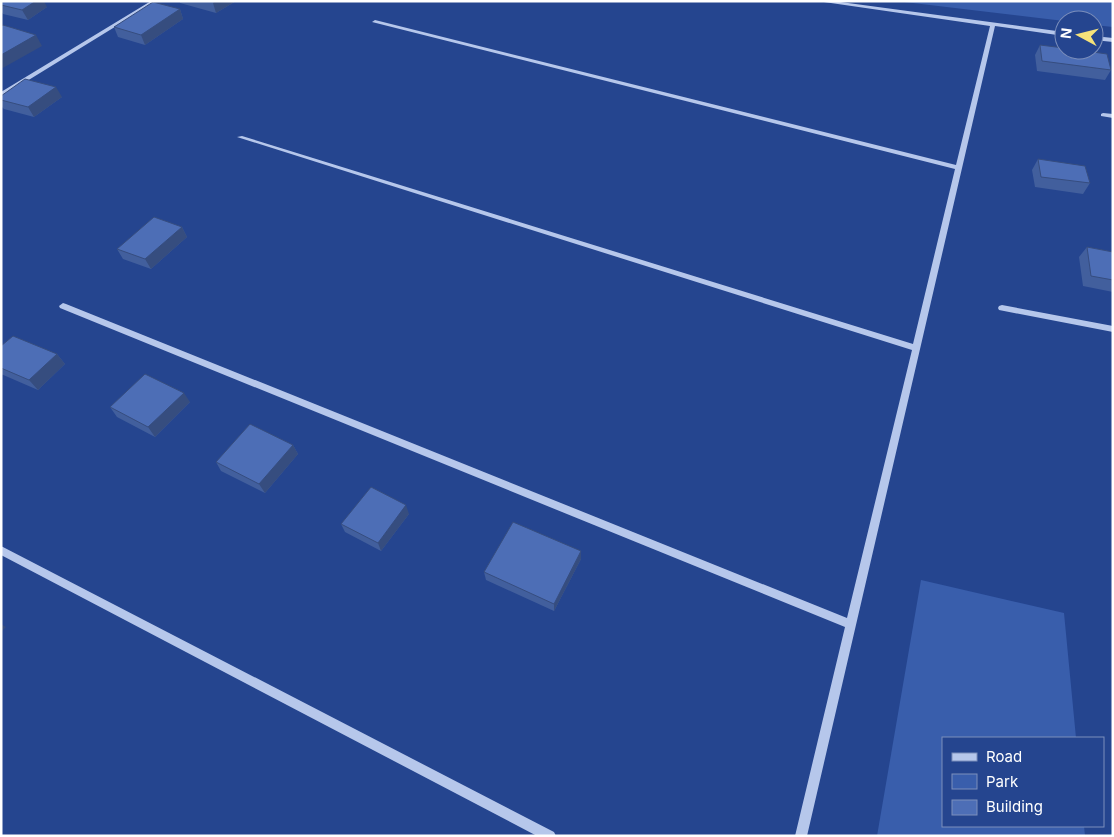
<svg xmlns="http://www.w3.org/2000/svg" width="1114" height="837" font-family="Inter,sans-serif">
<rect width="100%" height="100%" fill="#25458f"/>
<path fill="#395eac" d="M896,1h217v26l-19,-2v-5l-30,1z
M921,580l143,33 12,125h-133v88h141l1,10h-208z"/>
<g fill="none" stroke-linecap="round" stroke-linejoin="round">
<path fill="#b6c7eb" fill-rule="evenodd" d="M151,1h6l-156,96v-5z
M817,1h16l231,31v4l-69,-10 -188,810h-12l50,-209 -785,-319 -1,-2 4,-3 3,1 781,314 65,-268 -675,-213 5,-1 671,208 42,-175 -583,-147 3,-2 581,145 34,-139z
M1094,36l19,2v4l-19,-2z
M1103,113l10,1v4l-12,-2v-2z
M1002,305l111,21v6l-114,-22 -1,-2 1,-2z
M1,546l553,286 2,4h-19l-536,-281z"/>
</g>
<path fill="#425f9d" d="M1,1l46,6 -19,13 -25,-6 -2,-3z
M180,1h56l-20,12 -36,-10z
M180,9l3,10 -38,26 -27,-8 -4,-10z
M1040,45l71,25 -6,10 -68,-9 -2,-16z
M1,96l61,1 -28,20 -30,-8 -3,-3z
M1038,159l52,24 -7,11 -48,-7 -3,-17z
M182,227l5,10 -36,32 -28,-10 -6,-10z
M1087,247l26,5v40l-30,-6 -4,-29z
M1,346l56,8 8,10 -27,26 -37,-16z
M190,402l-35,35 -38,-20 -7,-10z
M293,445l5,9 -33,39 -44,-22 -5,-9z
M409,514l-28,37 -36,-19 -4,-8z
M581,551v8l-27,52 -68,-31 -2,-8z"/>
<path fill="#364d7f" d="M36,1h8l3,6 -19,13 -6,-10z
M215,1h21l-20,12 -3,-10z
M180,9l3,10 -38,26 -4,-10z
M36,35l6,11 -41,23v-14z
M56,87l6,10 -28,20 -6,-10z
M182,227l5,10 -36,32 -6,-10z
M57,354l8,10 -27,26 -9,-10z
M184,393l6,9 -35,35 -7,-10z
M293,445l5,9 -33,39 -6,-9z
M406,505l3,9 -28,37 -3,-8z
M581,551v8l-27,52v-7z
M1,624l5,3 -5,5z"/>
<path fill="#4d6eb6" stroke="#364d7f" d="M2,1h34l-14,9 -21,-5z
M153,2l27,7 -39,26 -27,-8z
M3,25l33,10 -35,20v-29z
M1040,45l24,3v2h15l28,4 4,16 -69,-9z
M25,79l31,8 -28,20 -27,-7v-4z
M1038,159l47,7 5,17 -49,-6z
M154,217l28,10 -37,32 -28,-10z
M1087,247l26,5v28l-22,-4z
M13,336l44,18 -28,26 -28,-12v-22z
M145,374l39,19 -36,34 -38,-20z
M250,424l43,21 -34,39 -43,-22z
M371,487l35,18 -28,38 -37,-19z
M513,522l68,29 -27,53 -70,-32z"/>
<rect width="1114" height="837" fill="none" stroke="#ffffff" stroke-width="5"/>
<rect x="942" y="737" width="162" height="90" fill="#25458f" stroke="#7c8fbc"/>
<rect x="952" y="753" width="25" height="8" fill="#b6c7eb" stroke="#7c8fbc"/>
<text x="986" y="762" font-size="15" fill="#ffffff">Road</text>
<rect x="952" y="774" width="25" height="15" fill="#395eac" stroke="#7c8fbc"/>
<text x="986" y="787" font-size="15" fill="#ffffff">Park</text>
<rect x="952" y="800" width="25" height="15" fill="#4d6eb6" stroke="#7c8fbc"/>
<text x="986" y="812" font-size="15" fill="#ffffff">Building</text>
<g transform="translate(1079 35) rotate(277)"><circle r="24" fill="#25458f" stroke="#7c8fbc"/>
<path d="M0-4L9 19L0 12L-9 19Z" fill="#f5e27a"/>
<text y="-8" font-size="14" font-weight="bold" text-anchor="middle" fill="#ffffff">N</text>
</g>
</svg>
